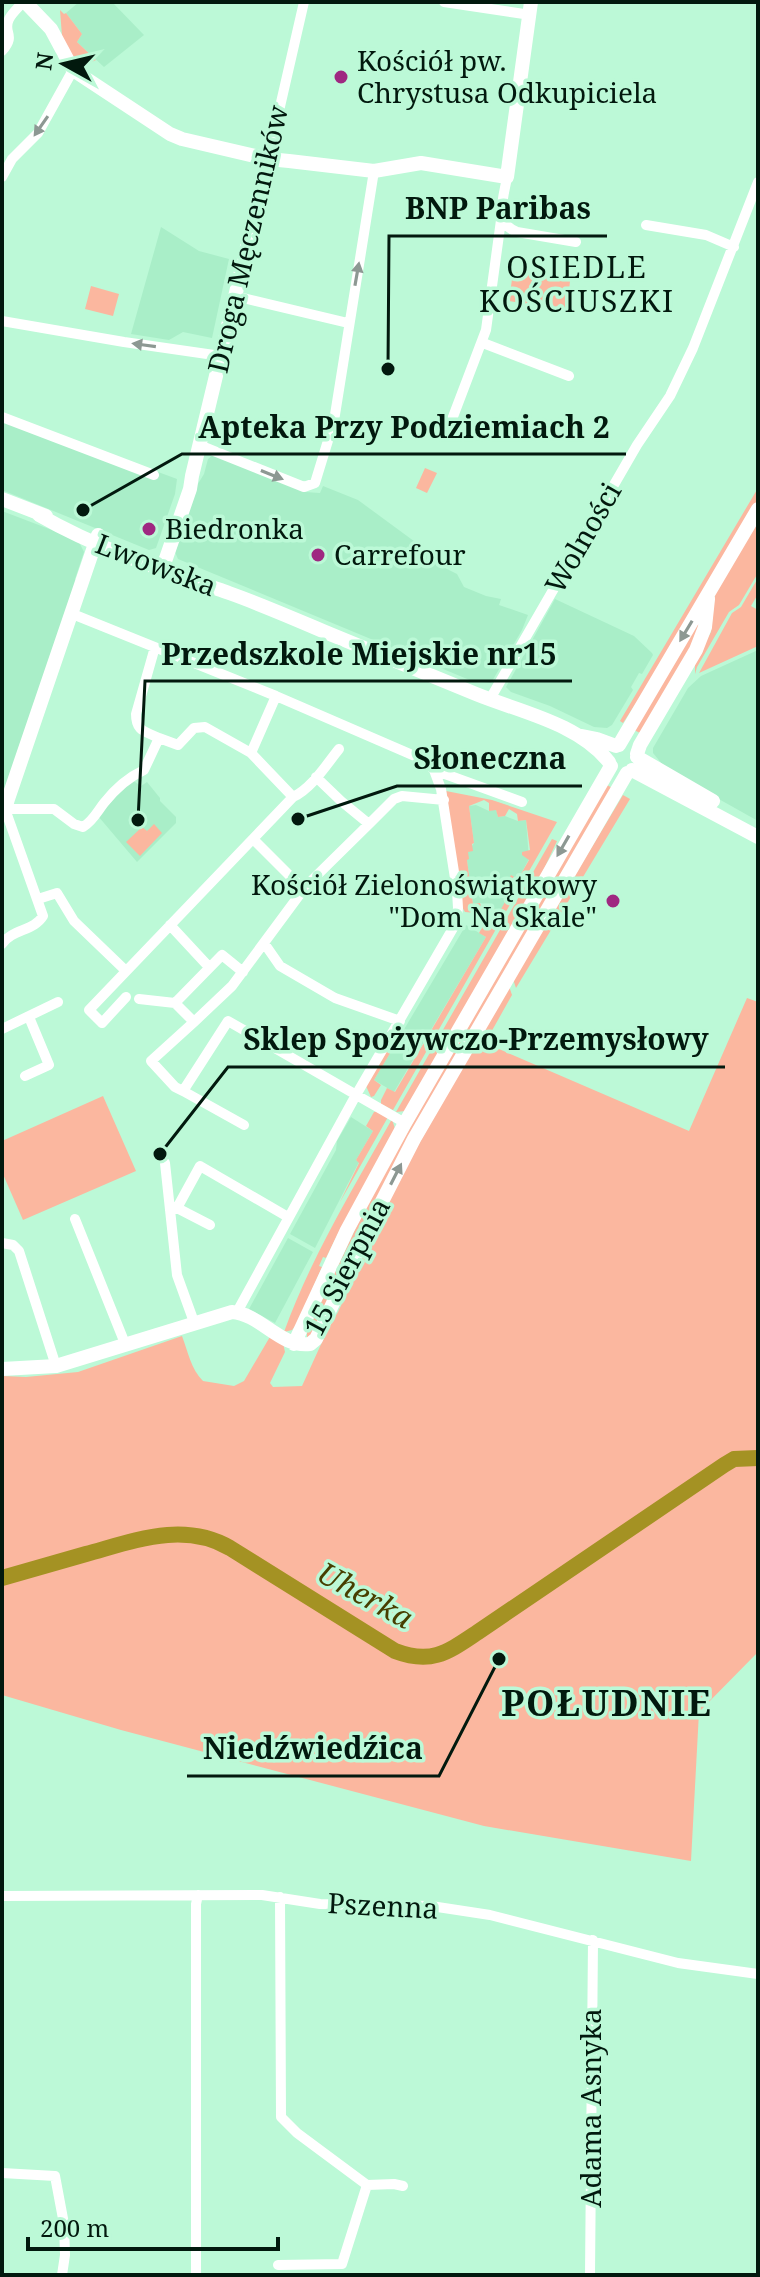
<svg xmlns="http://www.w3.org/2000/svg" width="760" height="2277" font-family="'Noto Serif',serif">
<rect width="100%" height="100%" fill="#bcf9d7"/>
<path fill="#a9eec8" d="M79,2h33l32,33 -40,32 -27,-25 5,-8 -16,-21z
M161,227l38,24 30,8 -17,79 -29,-6 -14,8 -38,-6z
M2,414l175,65 -2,15 -19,54 -7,2 -147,-60z
M214,454l91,38 15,1 3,-7 35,14 64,47 25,9 -4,11 14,7 7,13 22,9 15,3 -2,6 29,10 -6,15 -31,53 -19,-2 -294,-122 -3,-7 21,-65 8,-13 4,-15z
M2,511l76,29 6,12 -9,27 2,2 -75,217z
M555,599l79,37 18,17 1,2 -11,19 -3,-1 -8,14 2,3 -21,35 -5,3 -13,-1 -44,-21 -39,-14 -5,-5z
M758,650v171l-91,-51 -14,-17v-5l35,-60 13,-12z
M132,780l9,6 6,-4 13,16v3l16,16v6l-39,39 -39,-46z
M476,805l13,6 7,-2 2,8 7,-1 13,5 8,-1 3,39 -29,53 -19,-9 -8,1 -6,-44 1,-8 6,-9 -5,-37z
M466,925l20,12 -92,155 -20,-12z
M351,1117l22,14 -17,29 3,2 -44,86 -25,-14 46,-84 1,-9z
M288,1238l25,14 -38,71 -26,-14z"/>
<path fill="#fbb79f" d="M60,10l4,4 2,-1 16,21 -5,8 19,18 -23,10 -10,-21z
M513,272l57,9 -3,30 -58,-10z
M91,286l28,8 -6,22 -28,-7z
M425,468l12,5 -10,20 -11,-5z
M758,488v12l-94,160 -41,63 -3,-2z
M758,520v53l-19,32 -10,7 -32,55 -2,7v-12l16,-30 4,-38z
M758,578v16l-7,12 7,4v36l-59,27 33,-60 9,-6z
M701,617v13l-59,104 -8,-4z
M604,783l8,5 -295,542 -10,8v-5l59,-127z
M446,791l46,9 65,22 -164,288 -12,-6v-4l6,-12 8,4 91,-155 -7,-4 13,-25 8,3 12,-22 -6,-4 5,-10 7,4 11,-19 -7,-5v-3l8,-2 -4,-30 -8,1 -1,-7 -8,-5 -4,7 -7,1 -2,-7 -7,1v-8l-5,-3 -15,6 5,37 -2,1 1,7 -5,1 1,7 -2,1 6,44 7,-1 2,5 -6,5 -11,-1 -3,-5z
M623,795l7,4 -114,189 -3,-9z
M154,824l8,9 -22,23 -14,-14 16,-15 5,4z
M552,839l5,2 -20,43 -132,227 -9,1z
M509,986l3,9 -27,48 204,88 58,-133 11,4v650l-59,60 -8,149 -207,-35 -363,-96 -119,-35v-319l24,1 52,-5 104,-36c6,16 9,33 21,45l31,5 10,-5 27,-46 12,8 2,9 -15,31 3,4 29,-1 26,-57 10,-17 20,-43 6,-21 24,-50z
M390,1042l5,3 -21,35 7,5 -7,11 -3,1 -5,-11z
M103,1096l33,75 -113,49 -21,-48v-31z
M377,1111l11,6 -48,85 19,-39 -3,-3 17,-29 -7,-5 8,-14z
M392,1119l3,10c-22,43 -48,85 -69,129l-3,-1 -4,9 3,1 -25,57 -5,6 -8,2c27,-75 69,-143 108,-213z"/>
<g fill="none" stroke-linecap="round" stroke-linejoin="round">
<path stroke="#a49223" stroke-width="16" d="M2,1578c28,-8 56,-16 84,-24 48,-13 97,-33 144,-6l165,103c37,14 53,1 83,-19l246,-167 10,-6 24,-1"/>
<path stroke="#fff" stroke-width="10" d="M444,2l80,12
M2,51c15,-17 0,-18 7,-32 3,-6 10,-12 14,-17
M268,159l36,-157
M2,177l10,-18 26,-26 35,-63
M507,177c-3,20 -14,46 10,55l59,10
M646,225l60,10 28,12
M235,296l113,27
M2,321l122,21 97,14
M483,343l86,33
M2,417l152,58
M451,422l35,-92 16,-117
M199,445l105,42 11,-4 19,-62 40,-250
M70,613l206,83 148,64 10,10 7,19 16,102 1,17 -2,15 -100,172 -119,217
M155,647l-19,67c0,17 8,17 23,24
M490,699l147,-254 33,-49 23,-48 65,-166
M251,753l25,-57
M434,770l88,32
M316,777l25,24 28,23 25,-25 8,-3 42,4
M253,839l50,50
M38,899l19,-6 17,28 52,50
M170,925l39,42
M264,943l16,23 55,32 65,23
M2,944c10,-15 32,-13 41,-28l-38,-107h49l20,15 9,3c10,-6 14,-15 21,-24 11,-14 25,-26 40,-33l15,-32 19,7 16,-17 11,-1 46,26 42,44
M126,997l-24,26 -13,-13 204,-213c19,-9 33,-32 46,-48
M139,999l36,4 19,19 38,-36 74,-100 63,-62
M175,1003l47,-48 21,17
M2,1029l56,-27
M25,1076l24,-11 -20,-48
M183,1091l-8,-4 -24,-26 43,-39
M244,1125l-61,-34 45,-70 177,102
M165,1163l12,112 17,47
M177,1208l33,17
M170,1210l7,-2 23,-42 88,51
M75,1219l51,127
M2,1243l11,2 6,6 37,115
M2,1896l260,-1 58,9 111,2 59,9 188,48 80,11
M280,1897l1,220 16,16 70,52 27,-1 9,2
M2,2173l53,3 9,48 1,31 -3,20
M278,2265l64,-1 25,-79
M196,2275v-371l2,-9
M590,2275l3,-335"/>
<path stroke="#fff" stroke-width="14" d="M25,2l26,27 22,41 97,64 12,5 86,20 21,2 85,10 47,-8 86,14 24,-175
M2,499l44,17
M39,515c59,34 126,56 190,78 34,12 68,27 101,41 49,20 98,40 146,60 44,18 102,29 133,68
M162,570l28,-81 2,-13 76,-317
M582,736l15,3 19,7
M619,745l139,-236
M637,754l3,-9 56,-95 9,-23 3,-28
M637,757l76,44
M632,770l126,67
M2,809h3l3,-10 90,-264
M294,1344l53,-114 58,-107 206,-357
M2,1369l54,-3 176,-54c29,2 48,36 78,32l6,-5 56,-118 42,-82 213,-366"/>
</g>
<defs><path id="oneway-solid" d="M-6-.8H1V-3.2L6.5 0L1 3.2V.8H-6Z" transform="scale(2)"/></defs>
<g fill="#8d9893">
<use href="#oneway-solid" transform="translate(41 126) rotate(125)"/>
<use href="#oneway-solid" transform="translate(357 274) rotate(-80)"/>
<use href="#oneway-solid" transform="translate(144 345) rotate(-172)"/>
<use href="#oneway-solid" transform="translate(272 475) rotate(22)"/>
<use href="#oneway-solid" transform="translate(686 631) rotate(121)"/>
<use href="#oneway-solid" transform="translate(563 846) rotate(120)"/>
<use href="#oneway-solid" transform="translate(396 1174) rotate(-63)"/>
</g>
<g fill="#9f2881" stroke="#bcf9d7" stroke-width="3">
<circle cx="341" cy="77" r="8"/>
<circle cx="149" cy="529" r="8"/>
<circle cx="318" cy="555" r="8"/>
<circle cx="613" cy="901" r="8"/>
</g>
<g text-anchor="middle" stroke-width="7" stroke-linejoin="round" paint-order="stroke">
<g font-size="28" fill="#02190e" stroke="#bcf9d7" text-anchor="start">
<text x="357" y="71">Kościół pw.<tspan x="357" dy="32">Chrystusa Odkupiciela</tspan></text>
<text x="165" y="539">Biedronka</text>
<text x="334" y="565">Carrefour</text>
<text x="597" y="895" text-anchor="end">Kościół Zielonoświątkowy<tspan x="597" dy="32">"Dom Na Skale"</tspan></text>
</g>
<g font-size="28" fill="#02190e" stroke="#bcf9d7">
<text transform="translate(248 239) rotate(-77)" y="10">Droga Męczenników</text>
<text transform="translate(583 538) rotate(-60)" y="10">Wolności</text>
<text transform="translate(156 565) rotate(21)" y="10">Lwowska</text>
<text transform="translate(347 1267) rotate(-62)" y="10">15 Sierpnia</text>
<text transform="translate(383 1906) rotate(3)" y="10">Pszenna</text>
<text transform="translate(591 2108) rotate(-90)" y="10">Adama Asnyka</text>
</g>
<g font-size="30" letter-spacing="2" fill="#02190e" stroke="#bcf9d7">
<text x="577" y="278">OSIEDLE<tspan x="577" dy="34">KOŚCIUSZKI</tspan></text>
</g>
<g font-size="30" font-style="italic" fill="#473e00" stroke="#bcf9d7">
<text transform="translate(365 1596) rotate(29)" y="10">Uherka</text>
</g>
<g font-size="36" font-weight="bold" letter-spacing="2" fill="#02190e" stroke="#bcf9d7">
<text x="607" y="1716">POŁUDNIE</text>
</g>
</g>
<path fill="none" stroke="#02190e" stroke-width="3" d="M388 369L389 236H607M83 510L182 454H626M138 820L145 681H572M298 819L397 786H582M160 1154L228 1067H725M499 1659L439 1776H187"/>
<g fill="#02190e" stroke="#bcf9d7" stroke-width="3">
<circle cx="388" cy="369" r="8"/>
<circle cx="83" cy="510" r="8"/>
<circle cx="138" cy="820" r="8"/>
<circle cx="298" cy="819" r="8"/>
<circle cx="160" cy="1154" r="8"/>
<circle cx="499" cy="1659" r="8"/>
</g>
<g font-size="30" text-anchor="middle" font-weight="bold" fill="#02190e" stroke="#bcf9d7" stroke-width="7" stroke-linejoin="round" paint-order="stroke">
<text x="498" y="219">BNP Paribas</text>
<text x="404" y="438">Apteka Przy Podziemiach 2</text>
<text x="359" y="665">Przedszkole Miejskie nr15</text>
<text x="490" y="769">Słoneczna</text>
<text x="476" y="1050">Sklep Spożywczo-Przemysłowy</text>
<text x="313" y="1759">Niedźwiedźica</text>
</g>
<rect width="760" height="2277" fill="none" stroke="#02190e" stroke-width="8"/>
<g transform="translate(64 64) rotate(278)" stroke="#bcf9d7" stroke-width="6" paint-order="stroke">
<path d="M0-6L14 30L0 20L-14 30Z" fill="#02190e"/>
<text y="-12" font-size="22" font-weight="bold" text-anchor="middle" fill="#02190e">N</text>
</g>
<path d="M28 2237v12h250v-12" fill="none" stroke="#02190e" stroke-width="4"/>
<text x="40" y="2237" font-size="24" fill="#02190e" stroke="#bcf9d7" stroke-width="6" paint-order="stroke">200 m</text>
</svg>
